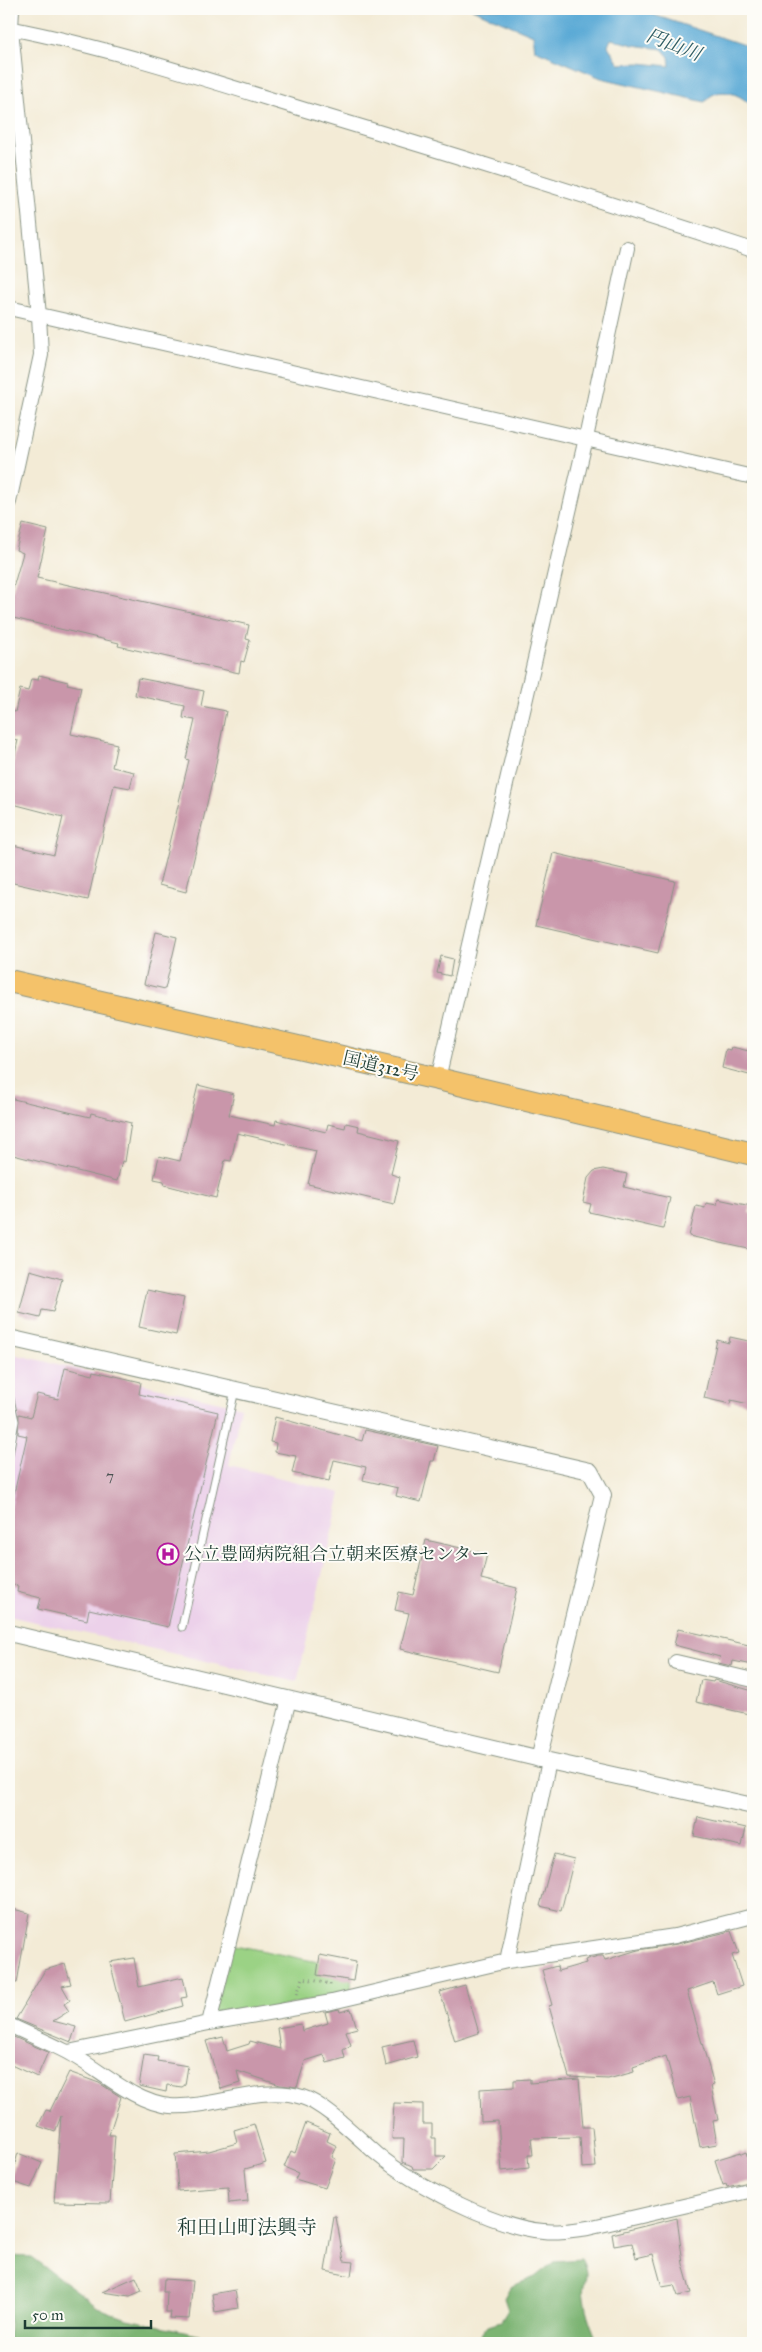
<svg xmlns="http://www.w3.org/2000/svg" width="762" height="2352" font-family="'IM FELL Great Primer','Noto Serif JP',serif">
<rect width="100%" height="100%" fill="#fdfcf7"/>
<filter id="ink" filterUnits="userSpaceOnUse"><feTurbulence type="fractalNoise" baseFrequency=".02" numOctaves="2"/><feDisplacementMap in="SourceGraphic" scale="10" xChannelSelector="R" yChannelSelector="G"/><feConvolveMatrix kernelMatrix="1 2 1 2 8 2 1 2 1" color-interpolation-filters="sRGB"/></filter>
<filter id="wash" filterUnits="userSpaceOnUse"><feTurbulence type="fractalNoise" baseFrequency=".0096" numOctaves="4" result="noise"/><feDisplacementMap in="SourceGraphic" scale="20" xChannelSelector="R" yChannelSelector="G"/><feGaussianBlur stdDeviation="1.12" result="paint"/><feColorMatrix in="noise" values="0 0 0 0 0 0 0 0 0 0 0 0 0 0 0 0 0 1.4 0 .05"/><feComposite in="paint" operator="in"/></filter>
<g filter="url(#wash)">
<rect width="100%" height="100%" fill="#f3ebd6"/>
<path fill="#ecd1ea" d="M9,1353l232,54 -12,58 112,28 -44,189 -288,-66z"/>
<path fill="#9bd285" stroke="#5d885c" d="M230,1944l122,25 -1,22 -142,32z"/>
<path fill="#7cb472" stroke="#4e7853" d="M9,2256l22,1 72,53 24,9 114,24h-232z
M581,2259c11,19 0,21 3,39 2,16 8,30 14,45h-124l14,-18 13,-4 7,-11 -4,-12 6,-11 25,-10 20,-16z"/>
<path fill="#5caad6" stroke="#3e7485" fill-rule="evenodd" d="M472,9h164l117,39v60c-10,-14 -36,-24 -48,-6l-104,-24 -66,-28 -2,-15zM611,39l22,6 29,4 7,8 1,9 -31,-3 -20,1 -11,-18z"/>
<g id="blocks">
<path fill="#c996aa" d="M23,524l25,6 -11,48 212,47 -3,14 4,1 -6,22 -3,-1 -2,12 -121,-27 1,-3 -110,-26v-15l14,-49 -7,-3z
M39,675l29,7 -1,2 14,3 -10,47 46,10 -5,23 22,5 -4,16 -16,-3 -26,115 -79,-18v-38l45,11 9,-38 -54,-14v-21l9,-42 -9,-2 2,-27 4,1 5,-23 8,2 3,-12 7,1z
M138,678l66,13 -3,15 25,5 -12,63 -28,118 -27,-7 30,-125 -3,-1 9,-39 -12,-2 2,-12 -50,-11z
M553,853l122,28 -17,72 -122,-28z
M156,932l21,5 -12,52 -21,-5z
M441,956l12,3 -3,17 -13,-3z
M732,1047l21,5v24l-31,-8 4,-19 5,1z
M198,1085l36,9 -5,21 46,10 1,-5 50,12 2,-8 17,4 1,-5 13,3 -1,5 41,10 -8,33 9,3 -6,27 -86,-20 8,-33 -79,-18 -6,28 -6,-1 -9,38 -51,-13 -1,-4 -10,-2 5,-23 21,5z
M9,1098l81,19 1,-4 40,10 -6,39 -3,-1 -5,20 -108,-27z
M603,1169l24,5 -3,13 46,11 -7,31 -74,-17 2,-8 -8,-2 5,-24 6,-7z
M718,1199l33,7 -2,7 4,1v36l-64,-14 7,-30 9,2 1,-5 11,2z
M30,1270l32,9 -9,33 -11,-2 -2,8 -21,-5z
M147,1290l37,8 -8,37 -37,-8z
M730,1337l23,5v63l-22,-5 -1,4 -26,-6 13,-58 12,3z
M65,1368l28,7 1,-4 47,11 -2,12 79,18 -50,215 -79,-18 -2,11 -49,-11 3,-11 -24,-6 1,-6 -9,-2v-68l18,-80 -9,-2 1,-20 12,3 6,-23 21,5z
M275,1417l87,24 3,-11 73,16 -4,15h-3l-10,41 -25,-6 2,-8 -35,-8 3,-13 -32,-7 -5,21 -37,-8 4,-17 -21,-4 1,-9 -6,-1z
M426,1540l61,14 -6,25 36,9 -19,84 -98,-23 9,-36 -14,-3 4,-18 14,3z
M678,1629l75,17v19l-20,-4 -1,5 -14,-3 2,-6 -46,-12z
M701,1680l12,2 1,-2 39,11v24l-57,-13z
M698,1817l48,11 -4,18 -48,-10z
M554,1854l20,5 -13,52 -21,-5z
M9,1908l20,5 -12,70 -8,-1z
M731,1931l8,22 -7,2 10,31 -25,8 -4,-12 -26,9 27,94 -3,1 7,34 -5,1 4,23 -17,3 -10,-50 -12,3 -12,-44 -33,11 1,5 -26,7 -39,-2 -20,-71 3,-1 -10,-35 15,-4 1,5 28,-8 -1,-3 13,-4h5l2,4 33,-10 39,-6z
M320,1955l36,7 -3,19 -36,-6z
M134,1958l5,29 44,-10 4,20 -6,1 2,8 -58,16 -15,-60z
M65,1964l6,20 -9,2 8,14 -6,4 5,7 -16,10 23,6 -5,15 -55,-23 29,-49z
M465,1985l14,48 -24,8 -15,-49z
M339,2009l1,3 11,-3 6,19 -11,3 5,14 -8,5 2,8 -18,5 -3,-8 -19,6 -8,26 -17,-2 -43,-14 3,12 -19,6 -15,-48 17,-4 4,14 22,-7 1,-3 30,8 -3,-21 24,-4 1,7 26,-8 -3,-11z
M9,2035l39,17 -11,25 -28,-13z
M413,2040l4,17 -31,9 -4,-19z
M144,2055l14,2 -1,4 31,5 -3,19 -3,2 -15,-2 -1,7 -27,-6z
M69,2072l30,11 22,14 -12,38h6l-5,68 -56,-1 7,-86 -6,16 -17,-6 8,-16 4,1z
M530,2079v4l49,-4 4,48h9l4,40 -14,1 -2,-31 -49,1 2,17h-5l1,13 -27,3 -4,-50 -17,1 -1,-33 34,-2v-7z
M394,2103l29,1v20h9v14h4v18h10l-13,13h-20l-1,-3 -9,-4 1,-23h-12z
M306,2123l24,10 -3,8 10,5 -5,11 4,2 -11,29 -30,-9 3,-6 -14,-6 7,-16 4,2z
M254,2124l12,39 -21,6 3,32 -19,2 -1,-16 -50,4 -3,-37 34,-3 28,-8 -3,-13z
M741,2152v2l5,-2 7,21v8l-26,6 -1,-3 -3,1 -8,-25z
M18,2153l24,10 -11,25 -21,-7z
M334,2217h2l8,44 9,1 -2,14 -26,-5z
M677,2218l6,46 8,29 -13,3 -4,-11 -12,2 -9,-33 -17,4 -4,-15 -18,3 -2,-12z
M136,2277l6,14 -12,5 -28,-4z
M164,2279l29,2 -4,38 -19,-1 1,-6h-5l1,-20h-4z
M235,2290l3,18 -23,4 -3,-18z"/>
</g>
</g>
<g filter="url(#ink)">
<use href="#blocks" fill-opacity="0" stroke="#899485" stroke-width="1"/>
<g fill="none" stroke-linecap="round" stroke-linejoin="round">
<g stroke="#899485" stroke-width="9">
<path id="service" d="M9,1395l6,26 -6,33
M182,1627l53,-237"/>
</g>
<g stroke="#899485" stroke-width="16">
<path id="minor" d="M9,28c107,21 211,56 316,88 143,43 286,88 428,134
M9,308l744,169
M9,502l32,-147 -2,-40 -28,-286 1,-20
M438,1079l148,-641 41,-190
M676,1662l77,18
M507,1961l42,-200
M209,2023l80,-324
M9,2025c19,9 39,17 58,27 31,16 67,51 103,54 41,3 91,-22 132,-9 23,7 56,41 75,57 37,31 118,73 166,77 15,2 30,-1 45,-3l165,-38
M68,2052l141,-29 123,-21 175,-41 168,-25 78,-20"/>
</g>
<g stroke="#899485" stroke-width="18">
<path id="tertiary" d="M9,1338l581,133 13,24 -64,264
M9,1633l540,128 204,45"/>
</g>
<g stroke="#899485" stroke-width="24">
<path id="trunk" d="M9,981l429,98 315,75"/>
</g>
<path stroke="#899485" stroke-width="3" stroke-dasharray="1 4" stroke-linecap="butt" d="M297,1994l6,-16 27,6v4"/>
<use href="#service" stroke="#fff" stroke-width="7"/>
<use href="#minor" stroke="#fff" stroke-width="14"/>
<use href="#tertiary" stroke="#fff" stroke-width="16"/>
<use href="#trunk" stroke="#f4c26a" stroke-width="22"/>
</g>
</g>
<defs>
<g id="hospital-ring" transform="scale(1.125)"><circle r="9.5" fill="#fdfcf7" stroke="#b5179e" stroke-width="1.5"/><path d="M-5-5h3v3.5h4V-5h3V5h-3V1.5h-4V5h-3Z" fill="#b5179e"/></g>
</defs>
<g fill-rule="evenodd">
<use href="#hospital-ring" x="168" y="1554"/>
</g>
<g text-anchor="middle" stroke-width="4" stroke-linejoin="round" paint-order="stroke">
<g font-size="15" fill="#4a5352">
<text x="110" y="1481">7</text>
</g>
<g font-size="18" fill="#1f3d34" stroke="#fdfcf7">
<text transform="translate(381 1066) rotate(13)" y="6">国道312号</text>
</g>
<g font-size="18" fill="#1f3d34" stroke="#fdfcf7" text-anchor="start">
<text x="184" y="1560">公立豊岡病院組合立朝来医療センター</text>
</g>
<g font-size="19" font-style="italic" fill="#315e65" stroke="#fdfcf7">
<text transform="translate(674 44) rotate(21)" y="7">円山川</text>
</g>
<g font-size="20" fill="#1f3d34" stroke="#fdfcf7">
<text x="247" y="2234">和田山町法興寺</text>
</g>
</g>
<rect width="762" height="2352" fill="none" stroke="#fdfcf7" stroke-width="30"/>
<path d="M25 2320v8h126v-8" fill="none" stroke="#1f3d34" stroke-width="2.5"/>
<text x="32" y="2320" font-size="15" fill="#1f3d34" stroke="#fdfcf7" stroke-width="4" paint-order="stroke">50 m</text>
</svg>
